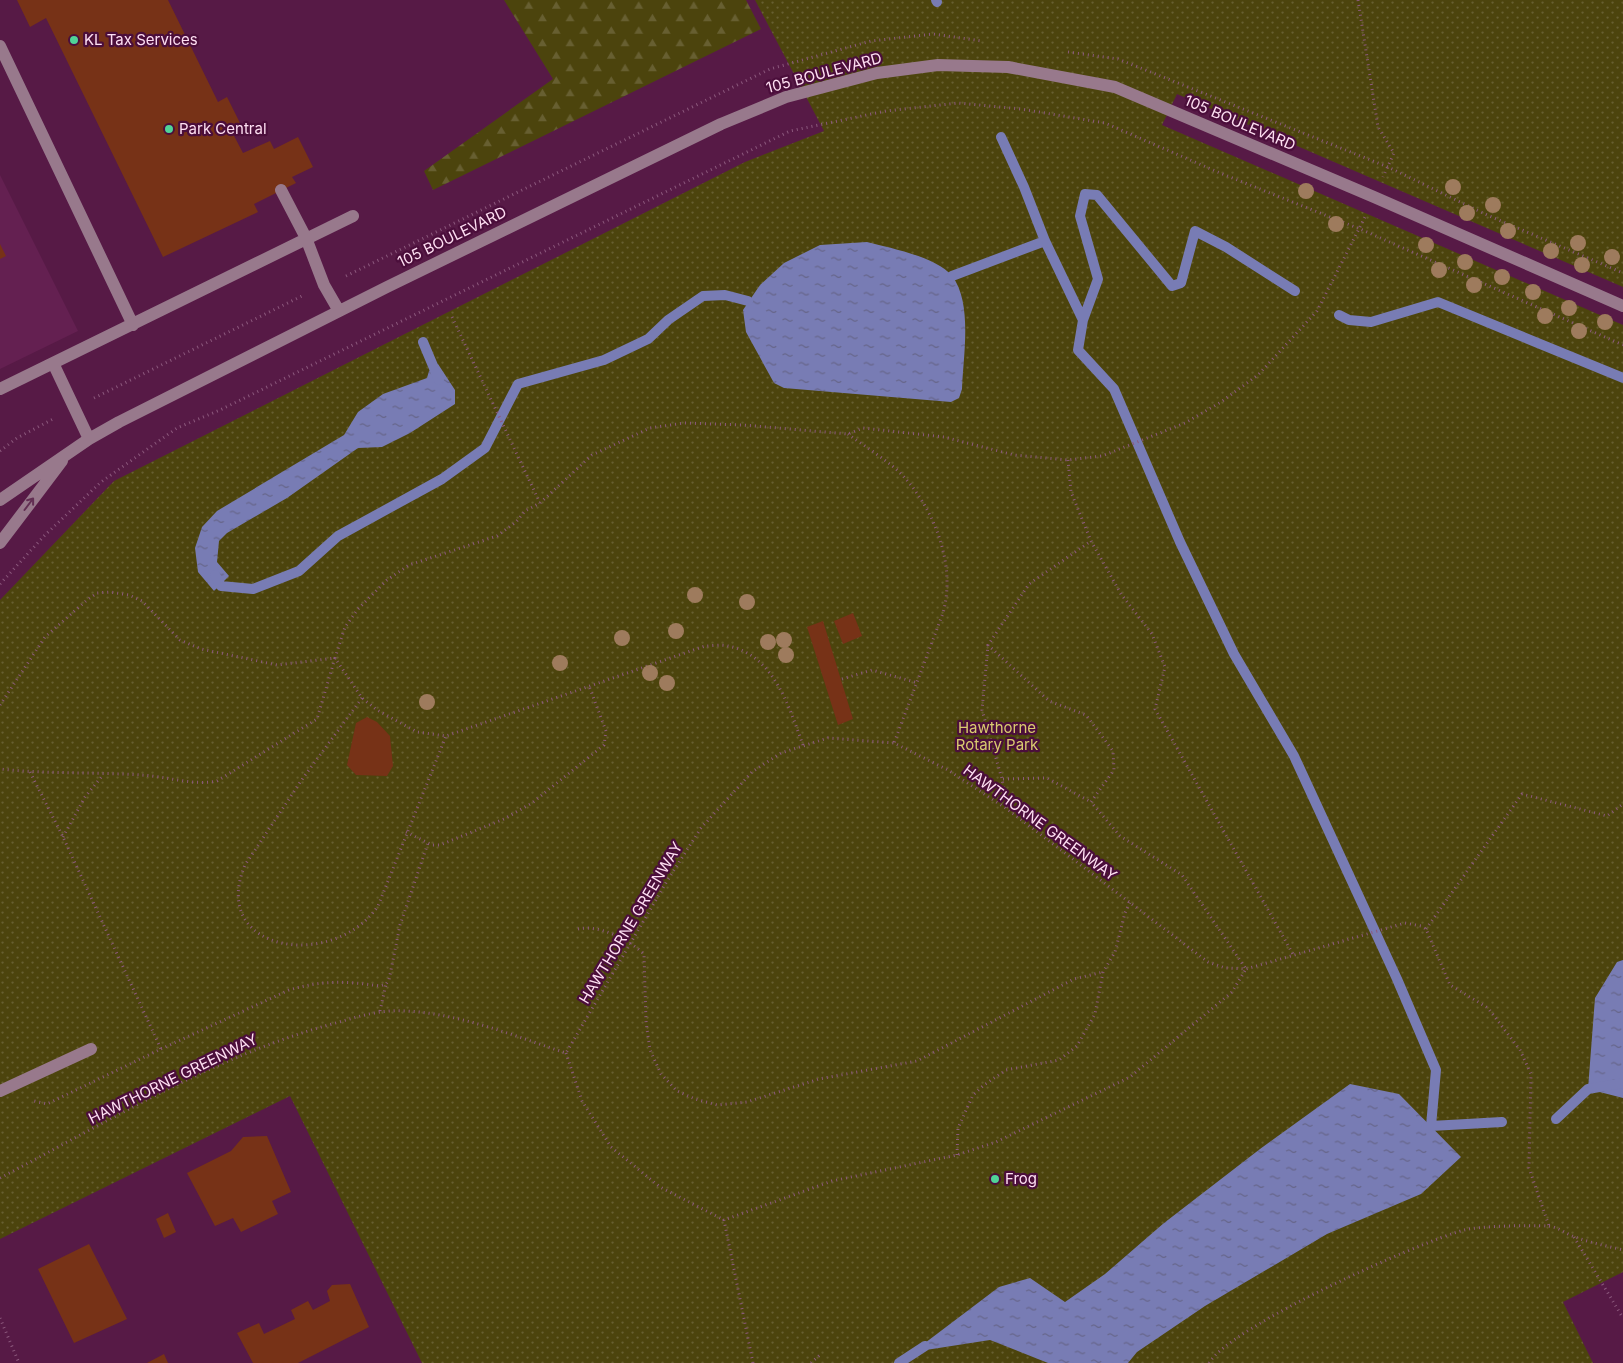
<svg xmlns="http://www.w3.org/2000/svg" width="1623" height="1363" font-family="Inter,sans-serif">
<defs>
<pattern id="forest-firs" width="22" height="20" patternUnits="userSpaceOnUse" patternTransform="scale(1.25)"><rect width="22" height="20" fill="#4c440d"/><path d="M5 1l3.5 6h-7zM16 11l3.5 6h-7z" fill="#675f31"/></pattern>
<pattern id="park-dots" width="8" height="8" patternUnits="userSpaceOnUse" patternTransform="scale(1.25)"><rect width="8" height="8" fill="#4c440d"/><path d="M2 2h.1M6 6h.1" fill="none" stroke="#675f31" stroke-width="1.8" stroke-linecap="round"/></pattern>
<pattern id="water-ripples" width="26" height="14" patternUnits="userSpaceOnUse" patternTransform="scale(1.25)"><rect width="26" height="14" fill="#787cb4"/><path d="M2 4q2-2 4 0t4 0M15 11q2-2 4 0t4 0" fill="none" stroke="#666589"/></pattern>
</defs>
<rect width="100%" height="100%" fill="#571a46"/>
<path fill="#642051" d="M0,175l78,156 -78,38z"/>
<path fill="url(#forest-firs)" d="M504,0h242l15,29 -328,161 -9,-19 129,-92z"/>
<path fill="url(#park-dots)" d="M755,0h868v287l-446,-193 -15,31 461,200v947l-60,30 30,61h-1171l-132,-267 -290,143v-639l114,-119 631,-319 79,-31z"/>
<path fill="url(#water-ripples)" d="M867,242c23,6 70,15 85,34 21,27 11,81 10,113l-3,9 -8,4 -167,-14 -10,-5 -28,-51 -3,-22 17,-25 24,-22 36,-18z
M438,364l17,26v14l-45,29 -28,14 -24,1 -71,50 -60,35 -8,8 -2,21 12,14 -15,15 -16,-19 -3,-24 7,-21 15,-16 127,-76 14,-23 25,-18 44,-16 2,-7z
M1623,960v138l-35,-9 7,-91 22,-36z
M1350,1084l49,10 62,63 -40,37 -94,40 -122,72 -68,46 -9,11h-80l-58,-23 -77,12 86,-65 31,-9 35,24 40,-28 59,-51 96,-74z"/>
<g fill="none" stroke-linecap="round" stroke-linejoin="round">
<path stroke="#787cb4" stroke-width="10" d="M936,0l1,2
M1001,137l23,50 21,54 38,79 -5,30 36,39 66,153 54,112 60,102 103,223 39,91 -5,56
M952,276l93,-35
M1339,315l10,5 22,2 67,-20 185,76
M1083,320l15,-41 -18,-63 5,-22 12,1 75,91 9,-3 14,-52 31,16 69,44
M423,342l16,38
M215,575l6,11 32,3 46,-18 39,-35 104,-57 43,-31 33,-64 86,-24 44,-21 20,-19 35,-24 22,-1 23,6
M1556,1119l32,-30 35,-6
M1426,1128l5,-2 71,-4
M899,1363l26,-17"/>
</g>
<path fill="#773217" d="M17,0h151l50,102 9,-5 15,30 -10,5 11,21 27,-12 4,8 24,-12 15,30 -21,10 4,6 -42,21 4,8 -95,45 -117,-239 -16,9z
M0,244l6,12 -6,3z
M853,613l9,23 -19,8 -9,-23z
M823,621l30,98 -15,6 -31,-98z
M367,717l10,5 13,14 3,30 -6,10 -31,-1 -9,-10 9,-42z
M267,1136l24,56 -19,9 6,13 -37,18 -8,-14 -18,8 -28,-53 44,-22 12,-14z
M168,1213l8,19 -12,6 -8,-19z
M89,1244l38,75 -53,24 -36,-74z
M350,1284l19,43 -71,36h-45l-16,-30 22,-10 5,11 31,-15 -4,-9 17,-9 5,9 17,-9 -3,-10 5,-6z
M164,1354l4,9h-21z"/>
<g fill="none" stroke-linecap="round" stroke-linejoin="round">
<path stroke="#8c597d" stroke-width="3" stroke-dasharray="1 4" stroke-linecap="butt" d="M1358,0l20,127 16,26 -11,24
M1068,52l50,7 270,108 99,48 136,58
M346,276l424,-207 101,-28 62,-7 49,7
M452,317l88,186
M94,398l210,-103
M848,434c17,13 43,28 57,44 31,35 51,89 38,135l-49,130
M0,451l17,-13 38,-20
M1068,460l3,32 20,49 30,53 31,40 13,33 -10,42 139,247
M0,584l45,-49 56,-53 76,-54 43,-18 570,-279 96,-20 72,-8 63,6 84,14 115,50 140,56 263,116
M988,645l-6,65 20,69 5,29
M842,679l30,-9 46,13
M362,698l-59,80 -58,87c-37,88 89,106 133,41l68,-170
M0,705l45,-68 42,-37 10,-7 13,-1 19,3 13,6 38,39 21,9 76,16 58,-7 -18,61 -100,62c-24,5 -52,-5 -76,-6 -47,-3 -94,-1 -141,-6
M803,745c-14,-38 -29,-90 -75,-99 -7,-2 -16,0 -23,0l-259,90 -29,-4 -40,-22 -15,-12 -27,-40 10,-31 13,-18 29,-29 22,-15 88,-29 19,-14 9,-11 15,-8 52,-48 58,-27 34,-5 59,2 105,9 15,-6 81,9 70,18 54,5 34,-4 83,-33 36,-21 37,-27 59,-64 48,-94
M30,772l33,65 98,212 -114,55 -13,-3
M1003,779l44,-1 44,24
M406,832l26,13h8l64,-26 28,-16 72,-58 2,-14 -17,-45
M63,837l22,-40 18,-22
M578,929c21,-5 51,11 66,25l2,68 4,28 11,24 16,17 18,8 22,6 30,-3 72,-23 98,-18 157,-82 29,-7
M1426,929l96,-135 85,22 16,-12
M380,1011l6,-27
M161,1049l128,-59c34,-10 56,-9 91,-4l6,-2 3,-4 11,-55 28,-82
M566,1053l16,48 29,46 49,40 64,33
M957,1155l1,-27 15,-33 11,-10 22,-15 53,-10 18,-14 18,-32 8,-42 12,-20 10,-39 5,-11
M0,1178c107,-56 215,-122 332,-154 25,-7 48,-15 74,-13 56,3 108,25 160,42l101,-172 34,-53 51,-56 29,-19 47,-15 66,5 54,27 59,39 201,153 17,6 21,1 159,-46 16,3 5,3 24,56 38,23 32,42 11,24 -2,94 20,58
M1574,1237l49,81
M0,1318l19,45
M753,1363l-29,-143 108,-39 125,-26 39,-13 134,-65 102,-85 14,-23 -64,-94 -62,-39 -29,-34 23,-32 -1,-19 -27,-36 -37,-14 -61,-56 41,-61 62,-43
M811,1363l11,-10
M1209,1363c22,-37 208,-120 255,-133 15,-4 66,-5 83,-4 10,0 19,8 28,11 16,6 32,9 48,13"/>
<path stroke="#98798c" stroke-width="12" d="M0,46l133,279
M281,190l25,48 18,47 15,26
M53,363l36,76
M0,389l353,-173
M0,500l89,-61 30,-17 268,-135 334,-163 65,-27 91,-24 61,-8 70,2 107,20 259,110 249,109
M0,543l62,-82
M0,1091l91,-42"/>
</g>
<g fill="#9e7b5d">
<circle cx="1453" cy="187" r="8"/>
<circle cx="1306" cy="191" r="8"/>
<circle cx="1493" cy="205" r="8"/>
<circle cx="1467" cy="213" r="8"/>
<circle cx="1336" cy="224" r="8"/>
<circle cx="1508" cy="231" r="8"/>
<circle cx="1578" cy="243" r="8"/>
<circle cx="1426" cy="245" r="8"/>
<circle cx="1551" cy="251" r="8"/>
<circle cx="1612" cy="257" r="8"/>
<circle cx="1465" cy="262" r="8"/>
<circle cx="1582" cy="265" r="8"/>
<circle cx="1439" cy="270" r="8"/>
<circle cx="1502" cy="277" r="8"/>
<circle cx="1474" cy="285" r="8"/>
<circle cx="1533" cy="292" r="8"/>
<circle cx="1569" cy="308" r="8"/>
<circle cx="1545" cy="316" r="8"/>
<circle cx="1605" cy="322" r="8"/>
<circle cx="1579" cy="331" r="8"/>
<circle cx="695" cy="595" r="8"/>
<circle cx="747" cy="602" r="8"/>
<circle cx="676" cy="631" r="8"/>
<circle cx="622" cy="638" r="8"/>
<circle cx="784" cy="640" r="8"/>
<circle cx="768" cy="642" r="8"/>
<circle cx="786" cy="655" r="8"/>
<circle cx="560" cy="663" r="8"/>
<circle cx="650" cy="673" r="8"/>
<circle cx="667" cy="683" r="8"/>
<circle cx="427" cy="702" r="8"/>
</g>
<defs><path id="oneway-shaft" d="M-6 0H5M1.5-3L5.5 0L1.5 3" fill="none" stroke-width="1.6" stroke-linecap="round" stroke-linejoin="round" transform="scale(1.25)"/></defs>
<use stroke="#622e53" href="#oneway-shaft" transform="translate(29 504) rotate(-53)"/>
<g fill="#50d398" stroke="#4b0e3b" stroke-width="2">
<circle cx="74" cy="40" r="5"/>
<circle cx="169" cy="129" r="5"/>
<circle cx="995" cy="1179" r="5"/>
</g>
<g text-anchor="middle" stroke-width="4.5" stroke-linejoin="round" paint-order="stroke">
<g font-size="15" fill="#fedff2" stroke="#4b0e3b" text-anchor="start">
<text x="84" y="45">KL Tax Services</text>
<text x="179" y="134">Park Central</text>
<text x="1005" y="1184">Frog</text>
</g>
<g font-size="15" fill="#fedff2" stroke="#4b0e3b">
<text transform="translate(824 73) rotate(-15)" y="5">105 BOULEVARD</text>
<text transform="translate(1240 123) rotate(23)" y="5">105 BOULEVARD</text>
<text transform="translate(452 237) rotate(-26)" y="5">105 BOULEVARD</text>
<text transform="translate(1040 823) rotate(36)" y="5">HAWTHORNE GREENWAY</text>
<text transform="translate(631 923) rotate(-59)" y="5">HAWTHORNE GREENWAY</text>
<text transform="translate(173 1079) rotate(-26)" y="5">HAWTHORNE GREENWAY</text>
</g>
<g font-size="15" fill="#d9cb6f" stroke="#4b0e3b">
<text x="997" y="733">Hawthorne<tspan x="997" dy="17">Rotary Park</tspan></text>
</g>
</g>
</svg>
